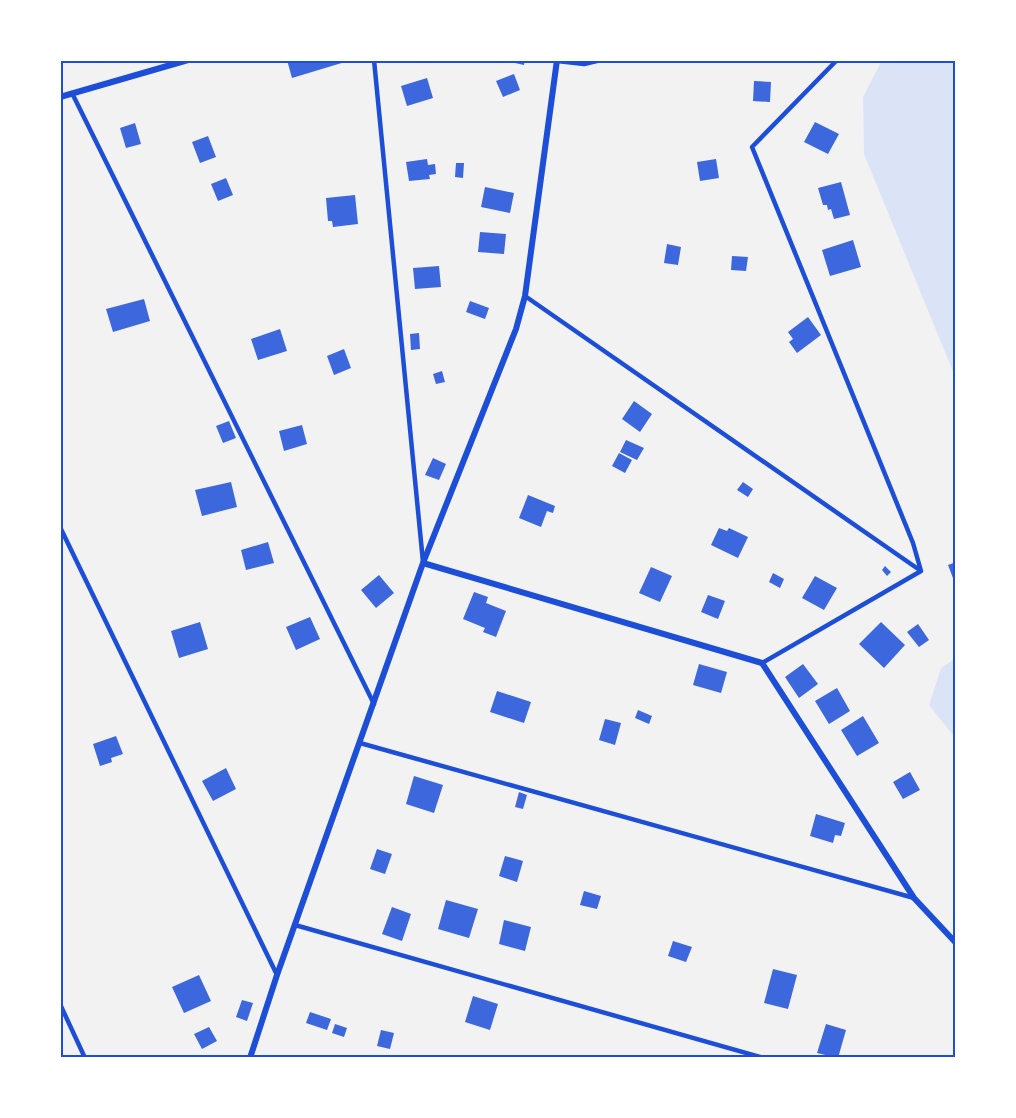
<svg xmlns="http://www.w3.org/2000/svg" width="1016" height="1118" font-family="Ubuntu,sans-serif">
<rect width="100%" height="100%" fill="#f2f2f2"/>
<path fill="#dbe4f7" d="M882,60h74v319l-92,-225 -1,-57z
M956,658v81l-27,-34 12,-37z"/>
<path fill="#3d67dc" d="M287,60h58v2l-53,16z
M516,60h9l-1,5 -9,-2z
M514,74l6,16 -17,7 -7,-16z
M427,78l6,20 -26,8 -6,-20z
M754,81l17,1 -1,20 -17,-1z
M815,122l24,12 -11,20 -24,-12z
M135,123l6,21 -15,4 -6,-20z
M208,136l8,21 -16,6 -8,-21z
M427,159l1,6 7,-1 1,10 -7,1 1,4 -21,2 -3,-19z
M716,159l3,19 -19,3 -3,-19z
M456,163h8l-1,15 -8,-1z
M226,178l7,17 -15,6 -7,-17z
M841,182l9,33 -16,4 -3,-10 -3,1 -1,-5h-4l-5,-17z
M485,187l29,6 -4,20 -29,-6z
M355,195l3,29 -25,3 -1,-6h-4l-2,-23z
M480,232l26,2 -2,20 -26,-2z
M853,240l8,27 -31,9 -8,-26z
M667,244l14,3 -3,18 -14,-2z
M732,256l16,1 -2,14 -15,-1z
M439,266l2,21 -26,2 -2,-21z
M144,299l6,22 -37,11 -7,-23z
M470,301l19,7 -4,11 -19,-7z
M808,317l13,18 -24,18 -8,-11 4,-3 -5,-7z
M280,329l7,22 -29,9 -7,-21z
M419,333l1,16 -9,1 -1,-16z
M344,349l7,19 -17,7 -7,-19z
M442,371l3,11 -9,2 -3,-10z
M634,401l18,13 -12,18 -18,-13z
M229,421l7,17 -13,5 -7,-17z
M302,425l5,19 -23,7 -5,-20z
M626,440l18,8 -7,12 -17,-8z
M619,453l13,7 -7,13 -13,-7z
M433,458l13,6 -7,16 -14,-5z
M231,482l6,25 -35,9 -7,-26z
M743,482l10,7 -5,8 -11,-7z
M528,495l27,11 -2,7 -6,-2 -6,16 -22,-9z
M719,528l8,3 2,-3 19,9 -10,21 -27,-13z
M268,542l6,21 -28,7 -5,-20z
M956,562v24l-8,-21z
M885,566l6,6 -4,4 -5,-6z
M651,567l21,9 -12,26 -21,-9z
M773,573l11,6 -4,9 -11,-6z
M379,575l15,18 -18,15 -15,-18z
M815,576l22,12 -13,22 -22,-12z
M474,592l14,5 -2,6 20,8 -10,26 -13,-5 2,-4 -22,-9z
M708,595l17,6 -7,18 -17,-7z
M310,617l10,22 -24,11 -10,-23z
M200,622l8,27 -29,9 -8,-27z
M881,622l24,23 -21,23 -25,-24z
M918,624l11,16 -10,7 -12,-15z
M699,664l28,8 -6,21 -28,-8z
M803,664l15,20 -19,14 -14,-21z
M837,688l13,23 -21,13 -14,-23z
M497,691l34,11 -7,21 -34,-11z
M638,710l14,6 -3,8 -14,-6z
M863,716l16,27 -22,13 -16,-26z
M605,719l16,4 -6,22 -16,-5z
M116,736l7,18 -12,4 1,4 -12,4 -7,-22z
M226,768l10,21 -23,12 -11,-20z
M910,772l10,18 -17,9 -10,-17z
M414,776l29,9 -9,28 -28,-9z
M519,792l8,3 -4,14 -8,-2z
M816,814l29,9 -4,13 -6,-1 -2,8 -23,-7z
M377,849l15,5 -7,20 -15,-5z
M505,856l18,5 -6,21 -18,-6z
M584,891l17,5 -4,13 -17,-4z
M446,900l32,9 -9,29 -31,-9z
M392,907l19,7 -9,27 -20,-7z
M504,920l27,7 -6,24 -26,-7z
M673,941l19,6 -6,15 -18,-6z
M773,969l24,6 -9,34 -24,-6z
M199,975l12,26 -27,12 -12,-26z
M473,996l25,8 -8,26 -25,-8z
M242,1000l11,3 -6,18 -11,-4z
M310,1012l21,7 -4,11 -21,-7z
M335,1024l12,4 -3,9 -12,-4z
M826,1024l20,6 -8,28 -21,-5z
M209,1027l8,14 -15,8 -8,-15z
M381,1030l13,3 -4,16 -13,-3z"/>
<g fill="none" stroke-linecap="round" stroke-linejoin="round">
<path stroke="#1d4ed8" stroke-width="4.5" d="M374,60l49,502
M557,61l27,3 17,-4
M72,93l302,611
M525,296l396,275
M60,527l217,448
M762,663l159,-92 -8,-28 -161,-396 85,-87
M360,743l554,155
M295,925l469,133
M60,1004l25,54"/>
<path stroke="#1d4ed8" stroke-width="6" d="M60,97l128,-37
M423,563l339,100 152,235 42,45
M250,1058l27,-83 146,-412 93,-234 9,-33 32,-236"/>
</g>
<rect width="1016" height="1118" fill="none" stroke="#ffffff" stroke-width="123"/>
<rect x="62" y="62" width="892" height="994" fill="none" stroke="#1d4ed8" stroke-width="2"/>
</svg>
